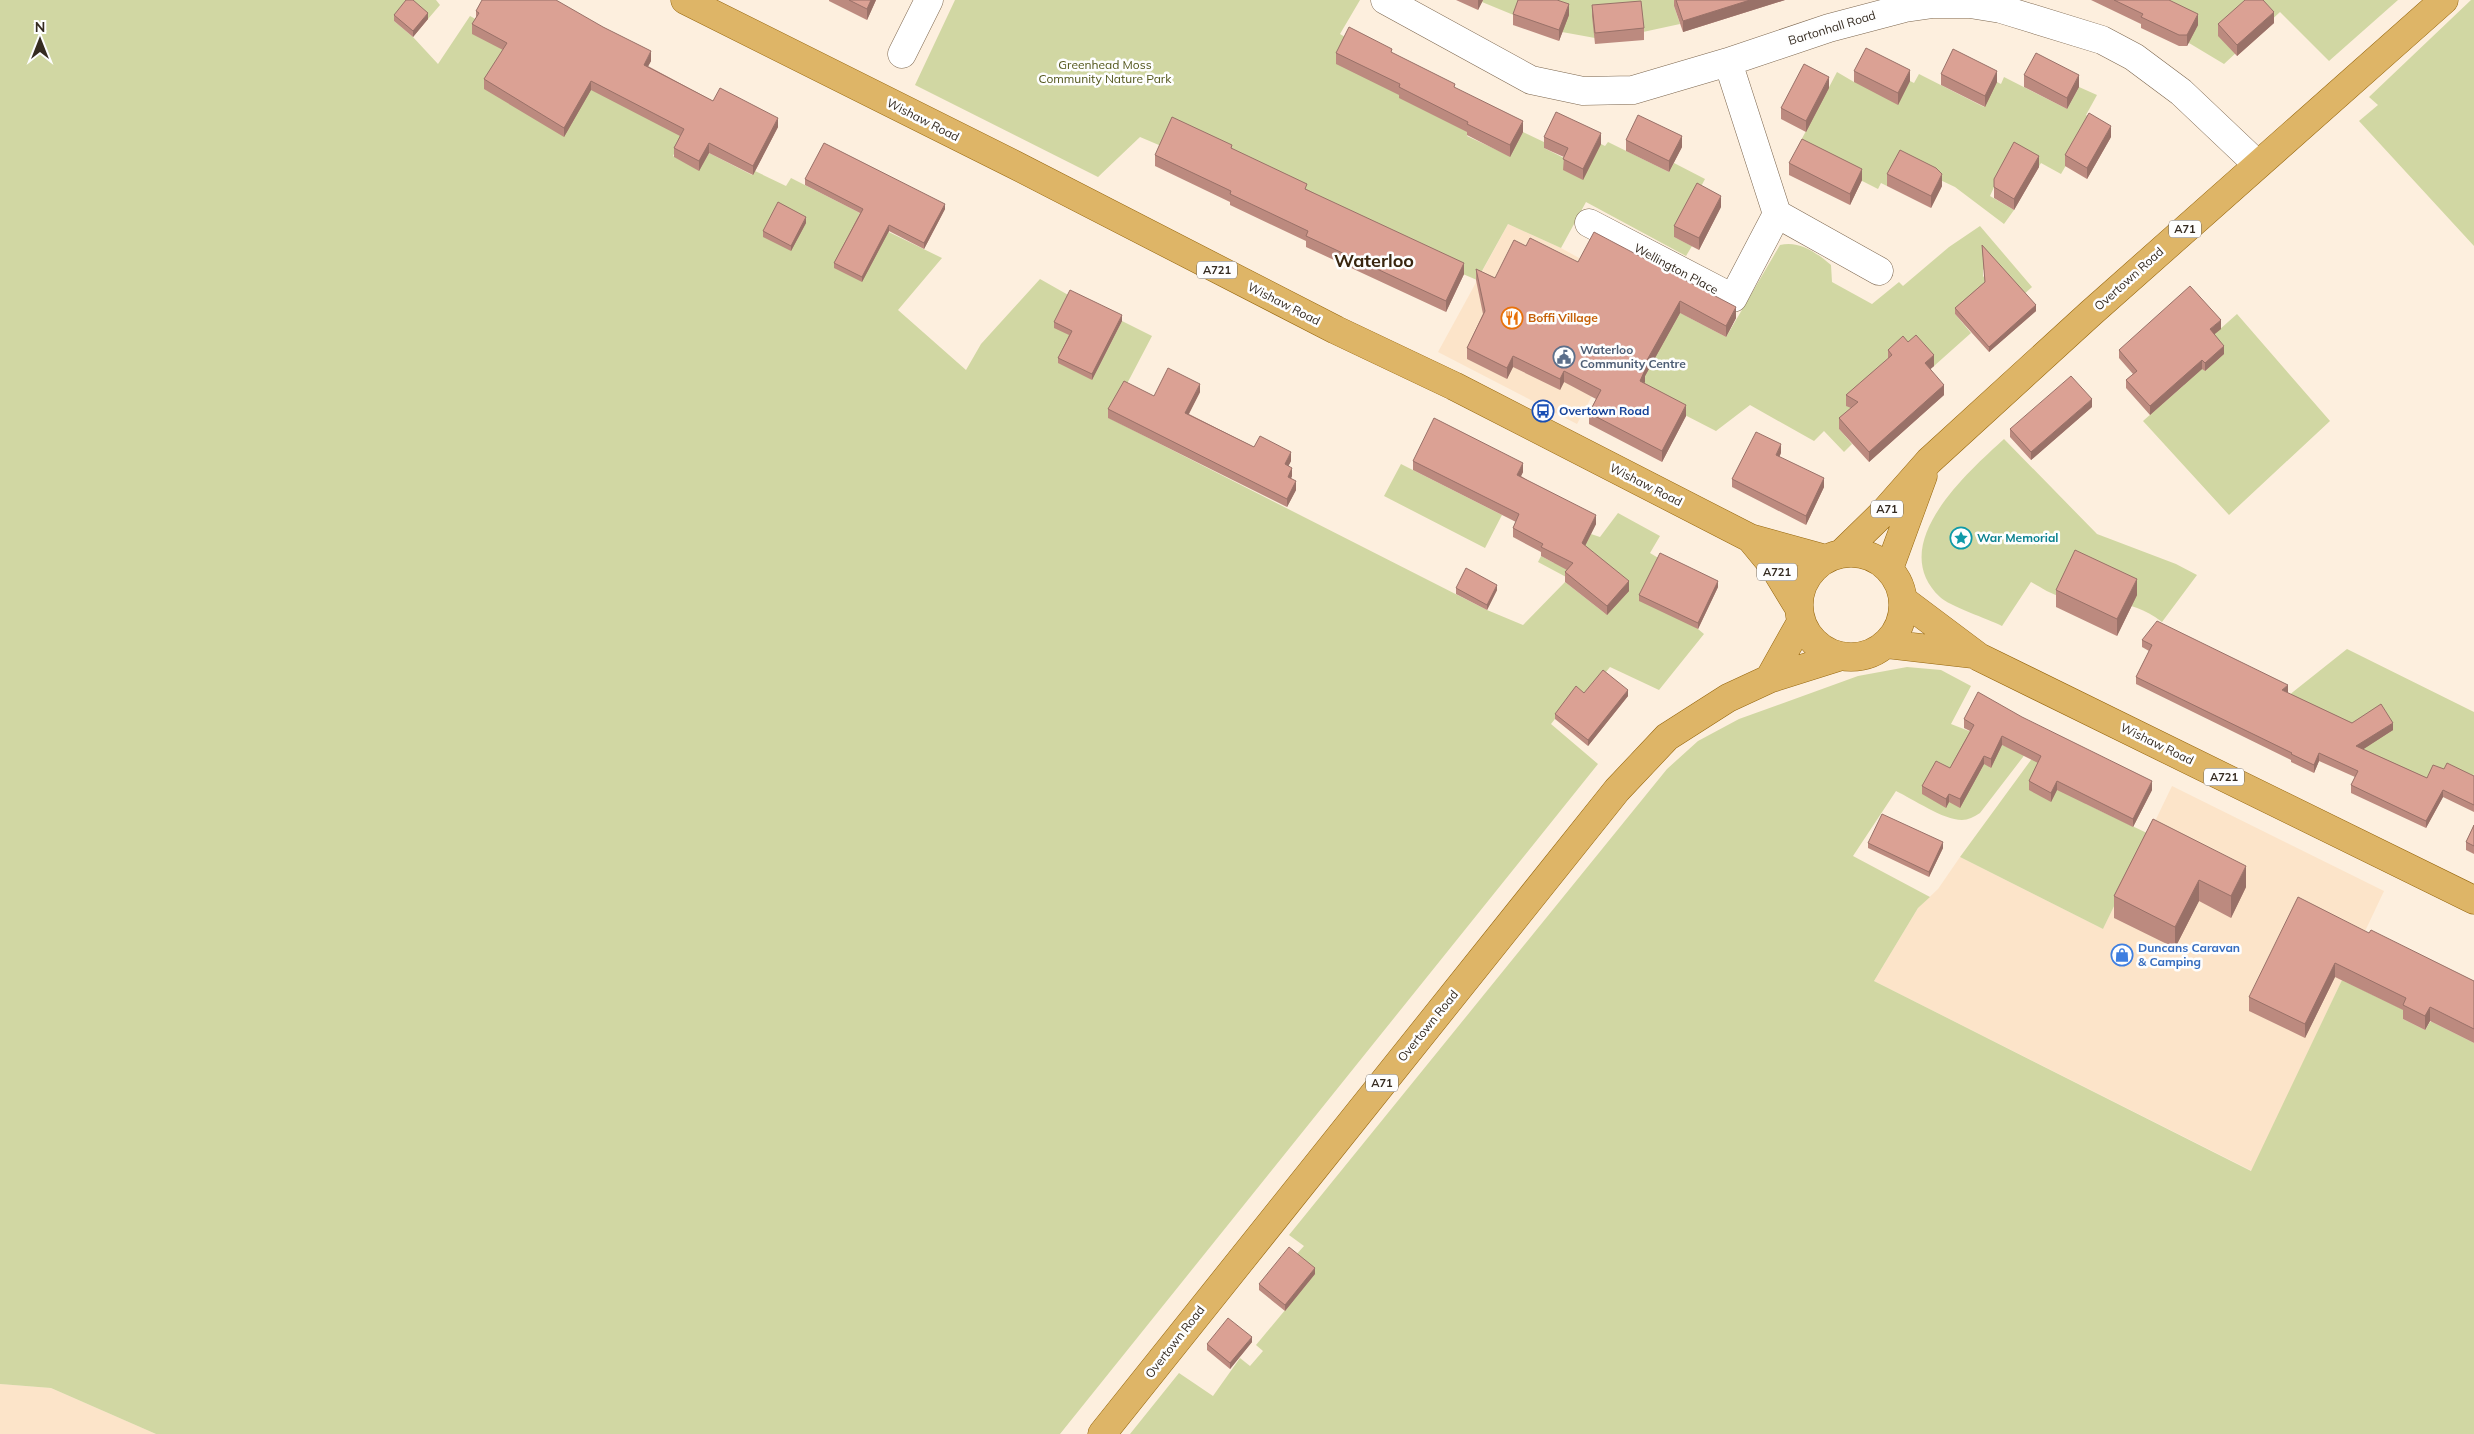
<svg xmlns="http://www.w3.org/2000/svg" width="2474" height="1434" font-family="Mulish,sans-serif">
<rect width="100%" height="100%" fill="#fdefde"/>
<path fill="#fce4c9" d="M1508,224l53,24 85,47 -69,129 -139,-72z
M2172,786l212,105 -132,280 -378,-190 44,-73 20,-19 22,-32 143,72z
M0,1384l51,4 105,46h-156z"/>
<path fill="#d1d7a3" d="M0,0h436l4,5 -12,14 -19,-16 -15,18 19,16 25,27 32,-48 214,117 -11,23 26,14 10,-17 43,22 3,-4 31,15 5,-8 69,35 -2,4 84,41 -44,52 68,60 15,-26 59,-65 30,17 -16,31 18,9 20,44 30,-59 30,15 -43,82 378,192 36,15 42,-43 42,33 -39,-37 -30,-16 3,-6 13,7 24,-4 13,-25 9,3 18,-24 42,23 -10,17 10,6 38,70 6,5 -45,56 -49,-23 -26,32 -8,-7 -25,32 47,40 -538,670h-904l-105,-46 -51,-4z
M955,0h405l-20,34 136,82 -9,20 43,20 13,-24 23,11 -2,5 24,12 33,-16 4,2 3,-4 61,30 5,-9 31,16 -31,58 18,9 -6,10 -100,-54 -25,46 -53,-24 -31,56 -337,-143 -42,40 -183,-92z
M1483,0h38l-5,16 -34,-14z
M1525,0h166l-17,6 6,18 -37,8 -48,6 -33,-6 6,-17z
M2128,0h270l-69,61 -49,-49 -56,52 -35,-21z
M2471,0h3v246l-115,-125 19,-16 -9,-8z
M1837,72l17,10 56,-1 4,2 5,-9 65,33 13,-25 4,2 3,-7 63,32 12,-22 18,8 -11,20 7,4 -32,55 -20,-11 -3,5 -38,6 -10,22 24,14 -10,14 -49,-37 -55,-26 -13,25 -6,-3 -3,6 -81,-41z
M1980,226l52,61 -10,9 -32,-31 -7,5v6l4,5 -32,33 16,19 -37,33 -95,63 13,15 -8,8 -20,-21 -10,10 -64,-36 -34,26 -76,-39 6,-97 80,42 54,-92c19,-5 37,8 51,20l1,17 40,22 27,-22 4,4 46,-39z
M2237,314l93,107 -101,94 -86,-94 41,-36 2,-36 19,22 19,-17 -14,-16z
M2004,439l93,95 79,30 21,11 -35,47c-35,-27 -60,-16 -100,-25 -10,-2 -22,-10 -31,-15l-29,44c-14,-7 -53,-20 -62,-29 -55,-52 27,-124 64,-158z
M1401,464l101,51 -17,33 -101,-52z
M2347,649l127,63v62l-4,7 -39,6 -157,-80z
M1907,667l34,3 30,16 -20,38 23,9 16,35 12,-23 8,3 27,-16 -14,25 -43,56c-6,4 -12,7 -18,7 -19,0 -49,-21 -66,-29l-43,65 77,41 -12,11 -44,73 377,190 91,-191 64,31 -3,8 22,11 5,-8h2l42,21v391h-1344l49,-61 34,23 27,-38 10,8 13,-15 -7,-6 59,-71 -21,-17 10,-11 -15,-11 378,-466 31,-28 41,-22 119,-43z
M2047,738l17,39 22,27 63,30 -46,95 -143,-72z"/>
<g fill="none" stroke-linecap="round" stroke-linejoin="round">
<g stroke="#7c664e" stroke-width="29">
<path id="minor" d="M1385,0l146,80 52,11 50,-1 95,-28 101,-34 76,-20 28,-4h37l31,5 101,31 32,17 47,35 76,72
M902,54l27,-54
M1728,62l49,152 102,57
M1589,223l144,75 44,-84"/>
</g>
<g stroke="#95650c" stroke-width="29">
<path id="major" d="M685,0l330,165 321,165 118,56 296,152 76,21
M1750,538l24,29 25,41
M1842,553l42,-41 45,-51 162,-148 353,-313
M1799 605a52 52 0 1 1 104 0a52 52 0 1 1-104 0Z
M1889,569l34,-93
M1903,600l76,57 495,243
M1886,644l87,10
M1769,679l32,-57
M1102,1434l515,-644 50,-53 61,-39 41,-19 73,-23"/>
</g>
<use href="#minor" stroke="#fff" stroke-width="28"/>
<use href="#major" stroke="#deb567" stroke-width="28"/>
</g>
<path fill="#bc8a7f" d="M829,0h47l-9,20 -38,-19z
M1456,0h27l-5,10z
M1674,0h111l-102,32 -9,-26z
M2091,0h78l29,25 -11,21h-8l-38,-18v-4z
M1592,5l52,23v12l-49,4 -3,-28z
M476,11l175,50 -3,5 65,35 65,26 -25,48 -44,-22 -10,18 -25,-14v-9l6,-12 -89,-46 -27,47 -80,-48v-10l19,-29 -31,-16v-10l4,-5z
M1513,14l56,1 -10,26 -46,-16z
M394,15l34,4 -15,18 -19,-16z
M2274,23l-37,33 -19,-20v-12z
M1336,53h56l63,35 68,44 -13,25 -43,-22v-3l-68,-34v-3l-63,-31z
M1854,71l56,10 -12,24 -44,-23z
M1941,74l56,8 -12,25 -44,-22z
M2024,75l55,12 -12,22 -43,-22z
M1829,88l-23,44 -25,-13v-11z
M1544,137l57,7 -18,36 -20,-10 1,-13 -20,-9z
M2111,137l-24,42 -22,-13v-11z
M1626,140l56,7 -13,25 -43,-21z
M1232,149l232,125 -18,38 -140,-65v-6l-76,-36v-3l-75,-36v-11z
M1789,163l73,17 -12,25 -61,-30z
M2039,167l-25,43 -20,-12v-19z
M1887,174l55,12 -11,22 -44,-22z
M805,179l140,30 -21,40 -35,-18 -27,51 -28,-14v-5l26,-50 -55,-28z
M1721,207l-22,43 -25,-13v-11z
M806,223l-15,28 -28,-14v-6z
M1982,245l54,66 -47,41 -34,-38v-6l30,-26z
M1526,246l52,16 158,56 -10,19 -46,-24 -35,63 -1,7 42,33 -24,46 -73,-38v-11l7,-14 -32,-17 -4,8 -47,-23 -6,12 -40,-20v-11l16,-34 -7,-34v-11l19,9z
M1122,321l-30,59 -34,-17v-5l11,-23 -15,-7v-6z
M2221,329l-7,5 10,20 -19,17 -3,-2 -52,46 -24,-27v-8l7,-6 -14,-16v-8z
M1908,342l26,24 -4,3 14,26 -75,67 -30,-33v-11l12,-10 -5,-2v-11l42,-36v-9z
M1200,392l-11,22 65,33 37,14 -3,5 4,10 -1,2 5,12 -9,17 -179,-89v-9l46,-13z
M2092,407l-61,53 -21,-23v-8z
M1781,453l-2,4 45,30 -18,38 -74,-38v-8z
M1413,461l110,11 -2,4 75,48 -11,22 44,45 -22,24 -42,-33v-10l2,-2 -26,-14v-4l-28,-15v-9l3,-6 -103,-52z
M1718,587l-20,42 -59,-28v-6z
M1456,588l41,2 -10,20 -31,-16z
M2056,590l81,5 -20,41 -61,-29z
M2142,640l146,53 64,30 41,7 -30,19 64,29 17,-9 30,7v36l-31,-15 -17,31 -75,-35v-8l4,-8 -36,-16 -5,12 -23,-11v-2l-155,-76v-7l13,-26 -7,-4z
M1584,693l44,3 -40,50 -33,-27v-5z
M1964,719l188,71 -19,37 -76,-37 -6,12 -22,-12v-9l9,-18 -36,-18 -11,23 -7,-4 -24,44 -11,-6 -3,6 -24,-14v-8l28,-18 20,-37 -6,-3z
M2153,819l93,68 -15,31 -32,-17 -24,47 -61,-30v-22z
M2474,825v29l-8,-4v-8z
M1868,843l75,5 -14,29 -61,-29z
M2369,933l105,48v62l-44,-22 -5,9 -22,-11v-9l-68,-33 -30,61 -56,-27v-14z
M1315,1274l-30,37 -26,-21v-6z
M1252,1342l-22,27 -23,-19v-6z"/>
<path fill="#997168" d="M871,0h5l-9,20v-11z
M1478,0h5l-5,10z
M1750,0h35l-102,32v-11z
M1569,4v11l-10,26v-11z
M2274,12v11l-37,33v-11z
M428,13v6l-15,18v-6z
M2198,14v11l-11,21v-11z
M651,51v10l-7,13v-9z
M1910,70v11l-12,24v-12z
M1997,71v11l-12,25v-11z
M2079,75v12l-12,22v-11z
M1829,77v11l-23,44v-11z
M591,81v9l-27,47v-9z
M778,118v9l-25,48v-9z
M1523,121v11l-13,25v-12z
M2111,126v11l-24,42v-11z
M1601,133v11l-18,36v-11z
M1682,136v11l-13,25v-11z
M709,143v10l-10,18v-10z
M2039,156v11l-25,43v-11z
M1862,169v11l-12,25v-11z
M1942,174v12l-11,22v-12z
M1721,196v11l-22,43v-12z
M945,204v5l-21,40v-6z
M806,217v6l-15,28v-5z
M889,225v6l-27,51v-5z
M1464,263v11l-18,38v-11z
M1680,301v12l-35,63v6l-5,10v-11l2,-12z
M2036,305v6l-47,41v-5z
M1736,307v11l-10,19v-11z
M1122,315v6l-30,59v-6z
M2221,320v9l-11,9v-9z
M2224,346v8l-19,17v-8z
M1934,355v11l-9,8v-11z
M1513,356v11l-6,12v-11z
M2202,360v9l-52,46v-9z
M1564,371v11l-4,8v-11z
M1200,384v8l-15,29v-8z
M1944,385v10l-75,67v-10z
M2092,399v8l-61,53v-8z
M1686,405v11l-24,46v-11z
M1781,444v9l-5,11v-9z
M1291,452v9l-6,12v-9z
M1523,463v9l-6,12v-9z
M1292,468v8l-4,9v-8z
M1824,478v9l-18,38v-9z
M1296,481v9l-9,17v-8z
M1596,515v9l-14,28v-9z
M2137,579v16l-20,41v-17z
M1629,581v10l-22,24v-9z
M1718,581v6l-20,42v-6z
M1497,585v5l-10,20v-5z
M2288,685v8l-6,-3z
M1628,690v6l-40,50v-6z
M2393,723v7l-37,24v-8z
M2002,736v9l-11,23v-9z
M2319,753v8l-5,12v-8z
M1984,756v8l-24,44v-9z
M2057,781v9l-6,12v-9z
M2152,781v9l-19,37v-8z
M2443,790v7l-17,31v-7z
M1949,794v8l-3,6v-9z
M1943,842v6l-14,29v-5z
M2246,866v21l-15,31v-22z
M2199,880v21l-24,47v-21z
M2335,963v14l-30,61v-14z
M2430,1007v14l-5,9v-14z
M1315,1268v6l-30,37v-6z
M1252,1337v5l-22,27v-6z"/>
<path fill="#dba194" stroke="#997168" d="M406,0h7l15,13 -15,18 -19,-16z
M482,0h74l47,27 48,24 -7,14 69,36 7,-13 58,30 -25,48 -44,-23 -10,18 -25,-13 10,-19 -93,-48 -27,47 -80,-49 23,-36 -35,-19 7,-11 -3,-2z
M849,0h22l-4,9z
M1518,0h39l12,4 -10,26 -46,-16z
M1676,0h74l-67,21z
M2114,0h55l29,14 -11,21h-8l-38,-18 2,-3z
M2245,0h18l11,12 -37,33 -19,-21z
M1641,1l3,27 -49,5 -3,-28z
M1349,27l43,22 -1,3 64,32 -1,3 69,34 -13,24 -43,-21 1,-2 -69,-35 1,-3 -64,-31z
M1866,48l44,22 -12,23 -44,-22z
M1953,49l44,22 -12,25 -44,-22z
M2036,53l43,22 -12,23 -43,-23z
M1804,64l25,13 -23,44 -25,-13z
M1556,112l45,21 -18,36 -20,-10 5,-11 -24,-11z
M2089,113l22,13 -24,42 -22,-13z
M1638,115l44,21 -13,25 -43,-21z
M1172,117l60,28 -1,3 76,36 -2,5 159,74 -18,38 -140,-65 2,-5 -78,-37 1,-3 -76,-36z
M1802,139l60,30 -12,25 -61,-31z
M2014,142l25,14 -25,43 -20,-12v-8z
M824,143l121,61 -21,39 -35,-18 -27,52 -28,-14 29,-54 -58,-30z
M1900,150l36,18 6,6 -11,22 -44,-22z
M1697,183l24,13 -22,42 -25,-12z
M778,202l28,15 -15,29 -28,-15z
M1594,232l142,75 -10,19 -46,-25 -38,68 3,1 -5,11 46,24 -24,46 -73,-38 12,-23 -37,-19 -4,8 -47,-23 -6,12 -40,-20 18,-37 -9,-42 19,9 19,-38 12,6 4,-8 48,24z
M1982,245l54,60 -47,42 -34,-39 30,-26z
M2190,286l31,34 -11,9 14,17 -19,17 -3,-3 -52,46 -24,-26 11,-9 -18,-21z
M1070,290l52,25 -30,59 -34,-16 14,-27 -18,-9z
M1916,335l18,20 -9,8 19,22 -75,67 -30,-34 19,-16 -12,-7 46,-40 -4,-5 15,-14 5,6z
M1168,368l32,16 -15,29 69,34 6,-11 31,16 -6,12 7,4 -4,9 8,4 -9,18 -179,-90 16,-28 30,15z
M2071,376l21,23 -61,53 -21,-23z
M1434,418l89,45 -6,12 79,40 -14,28 47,38 -22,25 -42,-34 8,-9 -32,-16 2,-3 -30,-16 6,-14 -106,-53z
M1756,432l25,12 -5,11 48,23 -18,38 -74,-37z
M2075,550l62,29 -20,40 -61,-29z
M1660,553l58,28 -20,42 -59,-28z
M1466,568l31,17 -10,20 -31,-17z
M2157,621l131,64 -6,5 70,33 29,-19 12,19 -37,23 71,32 6,-13 11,4 3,-6 27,13v29l-31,-15 -17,31 -75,-36 7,-14 -39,-18 -5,12 -23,-11 1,-1 -156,-76 16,-32 -10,-5z
M1603,670l25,20 -40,50 -33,-26 21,-28 8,7z
M1978,692l44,25 130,64 -19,38 -76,-38 -6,12 -22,-12 12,-25 -39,-20 -11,23 -7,-3 -24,43 -11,-5 -3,5 -24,-13 14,-25 14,7 24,-43 -10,-6z
M1882,814l61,28 -14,30 -61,-29z
M2153,819l93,47 -15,30 -32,-16 -24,47 -61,-31z
M2474,825v21l-8,-4z
M2298,897l71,36 2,-3 103,51v48l-44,-22 -5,9 -22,-11 3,-7 -71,-35 -30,61 -56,-27z
M1289,1247l26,21 -30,37 -26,-21z
M1228,1318l24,19 -22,26 -23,-19z"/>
<defs>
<g id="restaurant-ring" transform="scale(1.125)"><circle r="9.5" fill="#fefefe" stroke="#e8710a" stroke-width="1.5"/><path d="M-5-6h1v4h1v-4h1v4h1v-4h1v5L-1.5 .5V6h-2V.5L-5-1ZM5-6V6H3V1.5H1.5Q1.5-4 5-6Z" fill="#e8710a"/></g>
<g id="civic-ring" transform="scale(1.125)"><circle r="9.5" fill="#fefefe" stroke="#5c6f8a" stroke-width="1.5"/><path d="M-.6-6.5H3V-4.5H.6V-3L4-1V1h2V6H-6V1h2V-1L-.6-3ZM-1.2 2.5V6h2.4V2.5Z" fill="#5c6f8a"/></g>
<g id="bus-ring" transform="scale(1.125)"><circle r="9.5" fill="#fefefe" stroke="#1a4fb4" stroke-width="1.5"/><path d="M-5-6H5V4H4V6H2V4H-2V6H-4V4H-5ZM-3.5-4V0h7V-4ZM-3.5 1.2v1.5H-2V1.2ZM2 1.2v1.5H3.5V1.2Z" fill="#1a4fb4"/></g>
<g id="sight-ring" transform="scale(1.125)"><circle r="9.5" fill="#fefefe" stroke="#0f9aa8" stroke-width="1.5"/><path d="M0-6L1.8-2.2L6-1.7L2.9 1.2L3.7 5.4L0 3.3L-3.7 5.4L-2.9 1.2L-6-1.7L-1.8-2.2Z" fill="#0f9aa8"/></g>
<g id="shop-ring" transform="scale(1.125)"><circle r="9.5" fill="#fefefe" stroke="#3f7fe0" stroke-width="1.5"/><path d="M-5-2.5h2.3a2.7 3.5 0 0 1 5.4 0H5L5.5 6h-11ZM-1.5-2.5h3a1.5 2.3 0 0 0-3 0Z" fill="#3f7fe0"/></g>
</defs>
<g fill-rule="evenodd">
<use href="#restaurant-ring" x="1512" y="318"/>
<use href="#civic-ring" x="1564" y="357"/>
<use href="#bus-ring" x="1543" y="411"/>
<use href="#sight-ring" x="1961" y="538"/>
<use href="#shop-ring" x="2122" y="955"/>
</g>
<g text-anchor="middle" stroke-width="5" stroke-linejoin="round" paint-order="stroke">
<g fill="#fefefe" stroke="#716a63" stroke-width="1">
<rect x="2169" y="220.5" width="32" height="17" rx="4"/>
<rect x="1197" y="261.5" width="40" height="17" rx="4"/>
<rect x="1871" y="500.5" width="32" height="17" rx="4"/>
<rect x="1757" y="563.5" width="40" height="17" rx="4"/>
<rect x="2204" y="768.5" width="40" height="17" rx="4"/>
<rect x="1366" y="1074.5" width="32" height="17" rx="4"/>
</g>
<g font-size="11" font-weight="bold" fill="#352b21">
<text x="2185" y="233">A71</text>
<text x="1217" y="274">A721</text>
<text x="1887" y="513">A71</text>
<text x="1777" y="576">A721</text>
<text x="2224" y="781">A721</text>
<text x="1382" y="1087">A71</text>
</g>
<g font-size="12" fill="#352b21" stroke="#fefefe">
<text transform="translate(1832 28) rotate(-17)" y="4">Bartonhall Road</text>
<text transform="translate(923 120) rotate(27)" y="4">Wishaw Road</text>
<text transform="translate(1676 269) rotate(28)" y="4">Wellington Place</text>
<text transform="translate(2129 279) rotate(-42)" y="4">Overtown Road</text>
<text transform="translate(1284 304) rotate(27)" y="4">Wishaw Road</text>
<text transform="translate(1646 485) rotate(27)" y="4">Wishaw Road</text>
<text transform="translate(2157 744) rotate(26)" y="4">Wishaw Road</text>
<text transform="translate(1428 1026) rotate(-51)" y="4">Overtown Road</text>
<text transform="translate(1175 1342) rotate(-52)" y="4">Overtown Road</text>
</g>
<g font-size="12" fill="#52561b" stroke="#fefefe">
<text x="1105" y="69">Greenhead Moss<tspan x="1105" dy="14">Community Nature Park</tspan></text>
</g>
<g font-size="12" font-weight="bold" fill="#c56008" stroke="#fefefe" text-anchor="start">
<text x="1528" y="322">Boffi Village</text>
</g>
<g font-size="12" font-weight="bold" fill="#4e5e75" stroke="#fefefe" text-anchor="start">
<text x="1580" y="354">Waterloo<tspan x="1580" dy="14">Community Centre</tspan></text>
</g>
<g font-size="12" font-weight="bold" fill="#164399" stroke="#fefefe" text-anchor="start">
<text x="1559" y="415">Overtown Road</text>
</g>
<g font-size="12" font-weight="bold" fill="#0d838f" stroke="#fefefe" text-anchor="start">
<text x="1977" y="542">War Memorial</text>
</g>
<g font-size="12" font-weight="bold" fill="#366cbe" stroke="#fefefe" text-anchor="start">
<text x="2138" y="952">Duncans Caravan<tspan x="2138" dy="14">&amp; Camping</tspan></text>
</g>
<g font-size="18" font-weight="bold" fill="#39260f" stroke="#fefefe">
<text x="1374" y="267">Waterloo</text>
</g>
</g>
<g transform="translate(40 40)" stroke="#fefefe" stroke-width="4" paint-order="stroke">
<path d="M0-4L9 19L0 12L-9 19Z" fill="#352b21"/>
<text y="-8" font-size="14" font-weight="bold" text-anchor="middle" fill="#352b21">N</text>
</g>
</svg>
